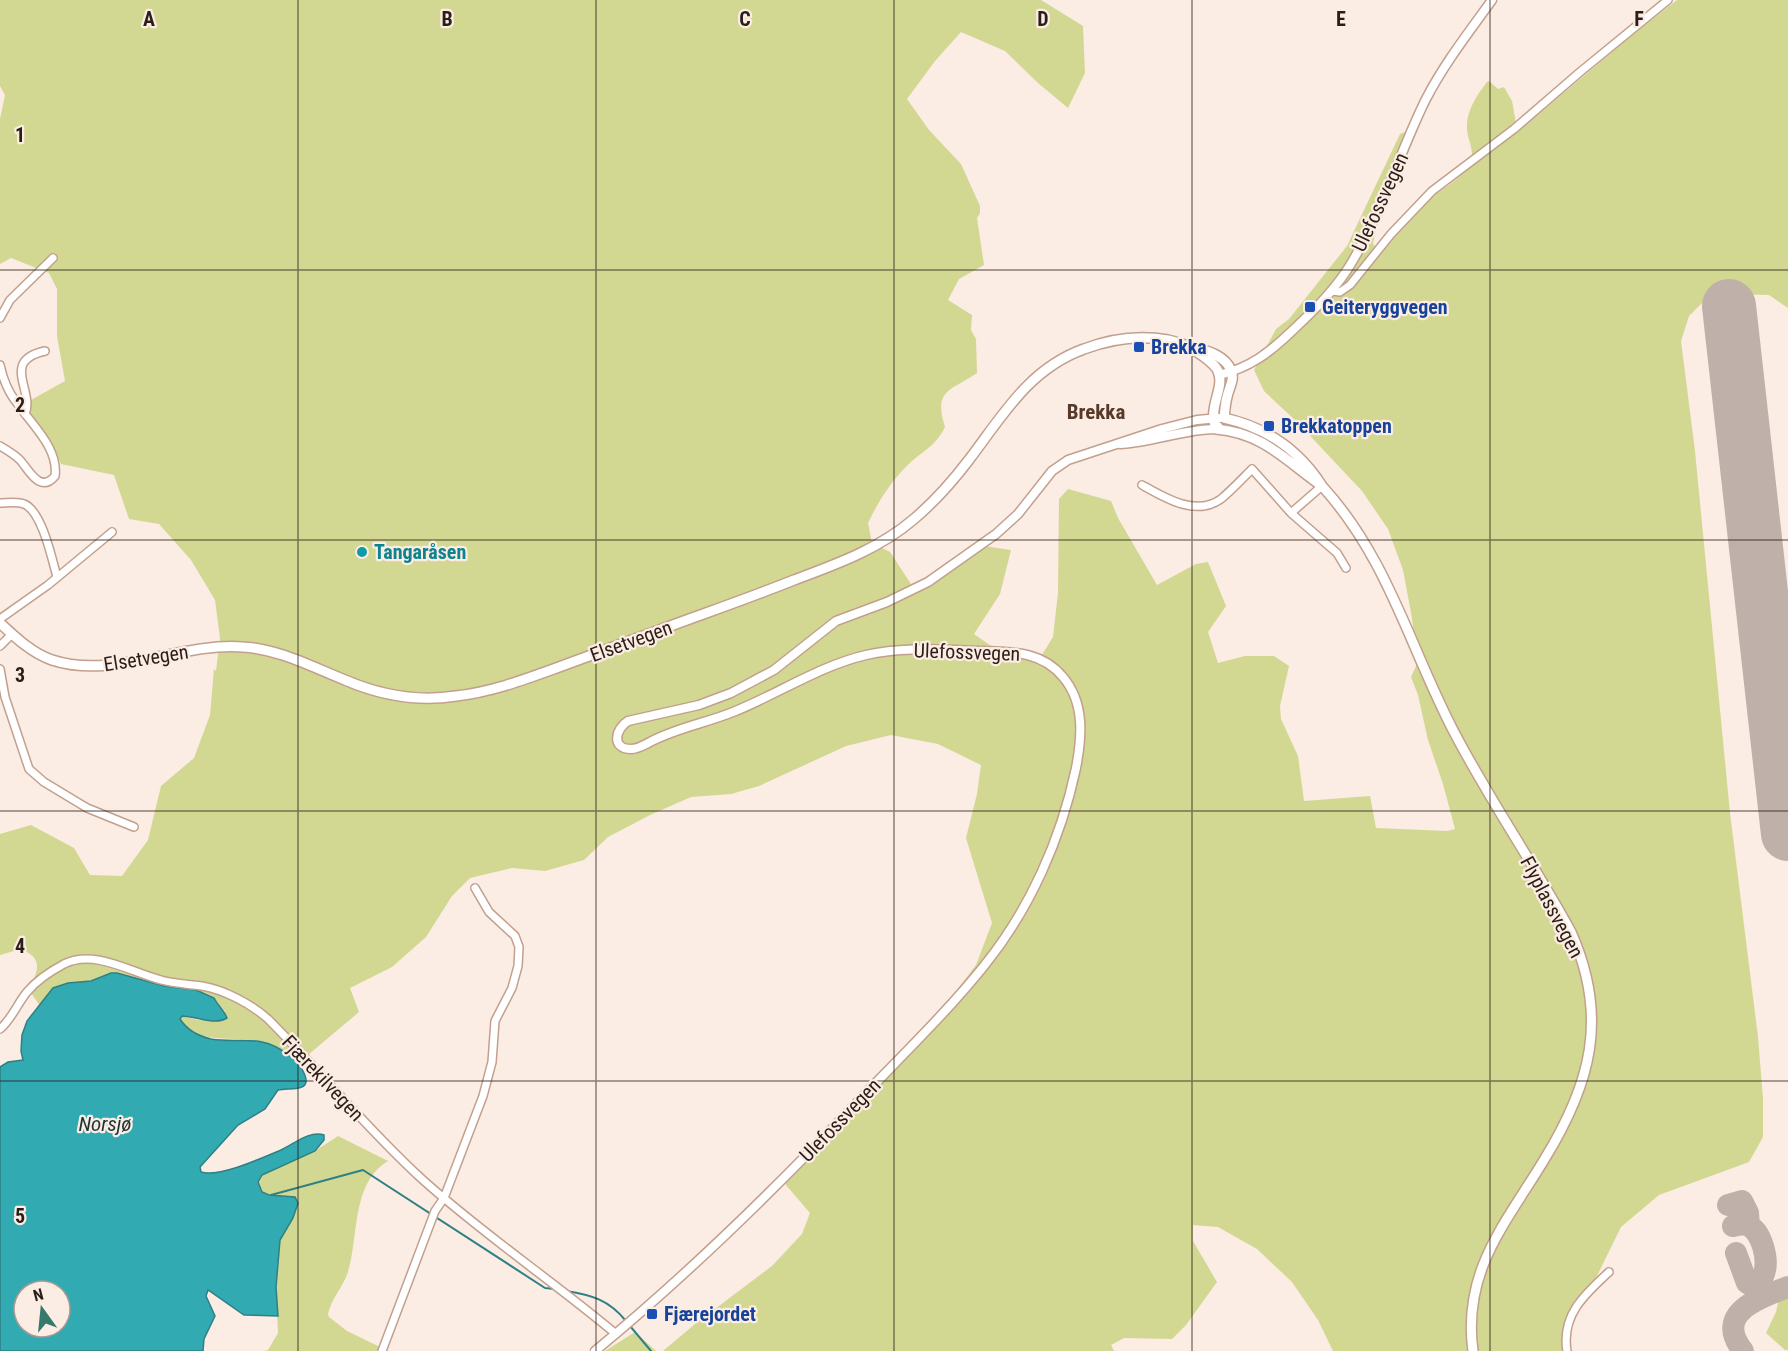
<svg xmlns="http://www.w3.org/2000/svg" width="1788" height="1351" font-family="'Roboto Condensed',sans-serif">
<rect width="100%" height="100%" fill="#fbece4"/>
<path fill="#d2d891" d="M0,0h1041l42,26 2,47 -17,35 -30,-25 -33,-32 -44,-19 -26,29 -28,38 22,31 32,34 19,42v7l-3,5 7,47 -25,14 -11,21 24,15 -1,15 5,9 1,34c-26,18 -44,16 -32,54 -8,17 -19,22 -33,34 -19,17 -33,39 -44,62l4,20 18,9 21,32 23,-6 50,-32 27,4 -11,44 -26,40 20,14 46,10 13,-21 5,-44 1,-94 9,-10 43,12 7,17 39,67 39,-21 12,-2 18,44 -18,26 10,31 27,-7h29l15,10 -9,40 1,13 17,37 6,45 66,-5 6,32 71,3 8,-2 -12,-45 -15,-44 -10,-45 -7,-18 6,-13 -5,-46 -9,-48 -15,-41 -26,-38 -65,-69 -33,-31 -10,-21 22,-41 13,-10 58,-73 53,-112 19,-7 -42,99 -4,17 7,12c16,-19 31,-38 49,-55 11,-10 35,-23 41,-36 6,-13 -3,-24 -3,-36 -1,-17 10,-33 20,-46l2,-1 9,8 6,-2 8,14 4,22 5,4 5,-2 108,-92 43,-33h111v308l-19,-13 -39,-1 -28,9 -13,13 -8,25 14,110 35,362 28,224 5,62v38l-14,25 -90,33 -38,32 -28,57 -18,16 -12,28 3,23h-233l-15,-31 -26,-38 -35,-33 -39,-22 -25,-2v16l24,41 -31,43 -14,14 -48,-1 -13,7 3,6h-451l32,-27 77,-58 30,-32 8,-21 -24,-28v-16l162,-167 28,-37 16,-42 -26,-85 11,-44 4,-29 -43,-21 -47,-9 -45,11 -87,40 -28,8 -40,3 -41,18 -42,22 -24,23 -39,11 -33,-3 -42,10 -18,18 -26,41 -34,30 -42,21 9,24 -57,48 -6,2c-37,-42 -90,-5 -117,-43l3,-3 16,4h25l2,-9 -7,-6 -4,-7 -18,-8 -32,-4 -21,-6 -32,-7 -20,8 -23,2 -15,5 -13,18 -11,-16c8,-18 16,-31 -8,-41l-21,6v-121l31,-9 43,23 16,27 32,1 26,-36 13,-54 33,-28 16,-43 4,-46 2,2 4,-33 -5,-38 -24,-40 -32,-36 -30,-5 -15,-44 -53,-11 -8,-19 -23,-30 1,-15 34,-19 -8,-45v-47l-8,-16 -38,-15 -11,6v-145l5,-24 -5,-9z
M338,1136l50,25c-37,22 -29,76 -40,111 -5,15 -17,27 -20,42l1,3 18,14 33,16 1,4h-117l4,-1 10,-17 -2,-46 4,-47 13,-22 -24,-23 -7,-3 -4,-10 4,-7 53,-24z
M1788,1294v56h-3l-19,-17 10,-21 3,-14z
M635,1332l21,19h-51z"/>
<path fill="#31aab2" stroke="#2f8084" stroke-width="1.5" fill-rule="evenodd" d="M111,973h6l47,13 32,4 18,8c4,8 10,12 13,20 -14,8 -30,-2 -45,-2l-2,3c7,11 18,17 31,20 29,5 50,-6 76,15 6,4 13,11 16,17 12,23 -14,16 -25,19l-13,19 -27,16 -38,42 1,5c18,6 63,-15 80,-22 13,-6 29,-20 43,-15v5l-9,11 -53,24 -4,7 4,10 7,3 26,2 3,6 -5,15 -13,22 -4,47 2,29 -34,-1 -36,-25 -2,6 9,20 -11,23 -1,12h-203v-284l8,-5 15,-2 -2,-9 1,-16 5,-14 26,-33 15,-5 23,-2zM24,1291h36v36h-36z"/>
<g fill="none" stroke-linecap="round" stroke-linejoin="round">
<path stroke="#2f8084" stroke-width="2" d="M271,1195l92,-25 182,118 10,1
M566,1291c26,4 43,9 60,30
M630,1326l21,25"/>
<path stroke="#bfb0a9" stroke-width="22" d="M1734,349c-3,-9 -14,-11 -17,-20l2,-10 8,-5 7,1 6,7 5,48 -7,18
M1728,1205l14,-4 6,12 1,13
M1733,1226c4,-1 9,-2 14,-1 15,5 23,37 16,51 -3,4 -7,7 -10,10l-6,-3 -11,-30
M1743,1351c-30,-38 16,-53 45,-64"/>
<path stroke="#bfb0a9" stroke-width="54" d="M1729,306l59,528"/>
<g stroke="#c2a08d" stroke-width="10">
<path id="minor" d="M1332,291l8,1 10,-7 41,-51 41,-43 82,-62 66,-57 88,-72
M0,318l10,-18 43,-42
M0,365c3,14 8,27 17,38 14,21 42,45 38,73 -15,18 -26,-6 -35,-16 -6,-6 -13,-10 -20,-14
M25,414c10,-23 -25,-53 20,-63
M1142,485c23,13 54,32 79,14 11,-9 21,-20 31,-30l39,44 46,40 9,15
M0,503c7,0 17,-2 24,1 18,7 28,55 33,73
M1291,513l31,-27
M0,619l48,-34 64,-53
M0,646l12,-12
M0,669l5,28 24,72 15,13 43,26 47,19
M0,1029c12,-10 17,-25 27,-37 9,-11 24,-21 37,-28 31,-15 66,8 97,16 14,4 28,4 41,6 23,4 49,18 66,33 53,53 100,111 155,161 61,55 130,101 193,154
M382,1351l53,-140 9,-13 39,-102 9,-34 3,-41 17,-33 6,-22 1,-19 -4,-11 -26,-24 -14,-24
M1567,1351c-6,-36 18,-57 42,-79"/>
</g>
<g stroke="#c2a08d" stroke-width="11">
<path id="tertiary" d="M1219,375c31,-7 51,-23 73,-44 20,-19 40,-38 55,-61 34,-53 51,-115 79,-171 18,-35 43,-67 66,-99
M1120,444c33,-2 64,-15 96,-15l2,-3
M595,1351c90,-74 173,-155 254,-240 45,-48 94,-94 135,-145 46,-57 77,-127 92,-198 6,-31 9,-65 -13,-91 -21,-26 -51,-25 -81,-26 -39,-1 -78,-5 -116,4 -47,11 -88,39 -133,57 -27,11 -57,16 -83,30 -6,3 -12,7 -19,7 -20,0 -16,-20 -3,-28l71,-16 32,-12 43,-23 62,-49 51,-19 41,-20 68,-48 22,-20 34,-43 16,-11 94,-31 35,-9 23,-2"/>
</g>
<g stroke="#c2a08d" stroke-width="12">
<path id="secondary" d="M1322,486c66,72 88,162 132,246 36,69 80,132 117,200 38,85 20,152 -27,228 -38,63 -82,111 -71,191
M0,623c16,15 32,30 52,37 61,20 129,-18 191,-13 36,2 69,20 102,33 35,15 73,22 111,16 36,-4 70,-17 103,-29 38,-14 76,-28 114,-42 41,-15 81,-29 121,-45 43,-16 85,-31 120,-61 20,-17 38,-37 54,-58 34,-44 60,-92 116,-112 26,-10 56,-14 84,-9 9,2 18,6 27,8 14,3 30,8 36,22 4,10 -2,17 -4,27 -2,7 -2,14 -3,21 41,9 75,32 98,68 -37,-26 -59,-53 -106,-57 -9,-24 11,-42 1,-60 -6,-9 -17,-15 -26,-21"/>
</g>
<use href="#minor" stroke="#fff" stroke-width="7"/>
<use href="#tertiary" stroke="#fff" stroke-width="8"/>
<use href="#secondary" stroke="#fff" stroke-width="9"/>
</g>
<path fill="none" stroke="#2b1e17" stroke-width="1.5" stroke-opacity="0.55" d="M298,0v1351M596,0v1351M894,0v1351M1192,0v1351M1490,0v1351M0,270h1788M0,540h1788M0,811h1788M0,1081h1788"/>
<g fill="#1a4fb4" stroke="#fbece4" stroke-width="2">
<rect x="1304" y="301" width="12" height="12" rx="3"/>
<rect x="1133" y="341" width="12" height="12" rx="3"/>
<rect x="1263" y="420" width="12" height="12" rx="3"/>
<rect x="646" y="1308" width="12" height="12" rx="3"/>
</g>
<circle fill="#0f9aa8" stroke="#fbece4" stroke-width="2" cx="362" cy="552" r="6"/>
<g text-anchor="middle" stroke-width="4.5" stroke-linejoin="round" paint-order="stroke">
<g font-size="20" fill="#2b1e17" stroke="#fbece4">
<text transform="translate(1380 202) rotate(-65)" y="7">Ulefossvegen</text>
<text transform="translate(631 641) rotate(-20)" y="7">Elsetvegen</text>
<text transform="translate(967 652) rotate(2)" y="7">Ulefossvegen</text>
<text transform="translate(146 658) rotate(-9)" y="7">Elsetvegen</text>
<text transform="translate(1552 907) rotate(62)" y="7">Flyplassvegen</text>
<text transform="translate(323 1078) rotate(47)" y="7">Fjærekilvegen</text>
<text transform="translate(840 1120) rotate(-46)" y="7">Ulefossvegen</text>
</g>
<g font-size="20" font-weight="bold" fill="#164399" stroke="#fbece4" text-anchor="start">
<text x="1322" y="314">Geiteryggvegen</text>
<text x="1151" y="354">Brekka</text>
<text x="1281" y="433">Brekkatoppen</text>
<text x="664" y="1321">Fjærejordet</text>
</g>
<g font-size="20" font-weight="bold" fill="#0d838f" stroke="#fbece4" text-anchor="start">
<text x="374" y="559">Tangaråsen</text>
</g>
<g font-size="21" font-weight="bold" fill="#563929" stroke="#fbece4">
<text x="1096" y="419">Brekka</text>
</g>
<g font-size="21" font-style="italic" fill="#1b3436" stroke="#fbece4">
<text x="105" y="1131">Norsjø</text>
</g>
</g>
<g font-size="20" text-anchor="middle" font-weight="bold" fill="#2b1e17" stroke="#fbece4" stroke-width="4.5" stroke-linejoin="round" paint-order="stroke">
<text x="149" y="26">A</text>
<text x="447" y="26">B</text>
<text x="745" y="26">C</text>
<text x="1043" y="26">D</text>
<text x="1341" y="26">E</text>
<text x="1639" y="26">F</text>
<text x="20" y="142">1</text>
<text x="20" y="412">2</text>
<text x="20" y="682">3</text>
<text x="20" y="953">4</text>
<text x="20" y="1223">5</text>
</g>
<g transform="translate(42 1309) rotate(345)"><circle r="28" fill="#fbece4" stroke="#a89a92" stroke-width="1.5"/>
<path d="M0-4.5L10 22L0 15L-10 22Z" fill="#377a6c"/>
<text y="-9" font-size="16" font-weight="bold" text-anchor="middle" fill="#2b1e17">N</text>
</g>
</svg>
